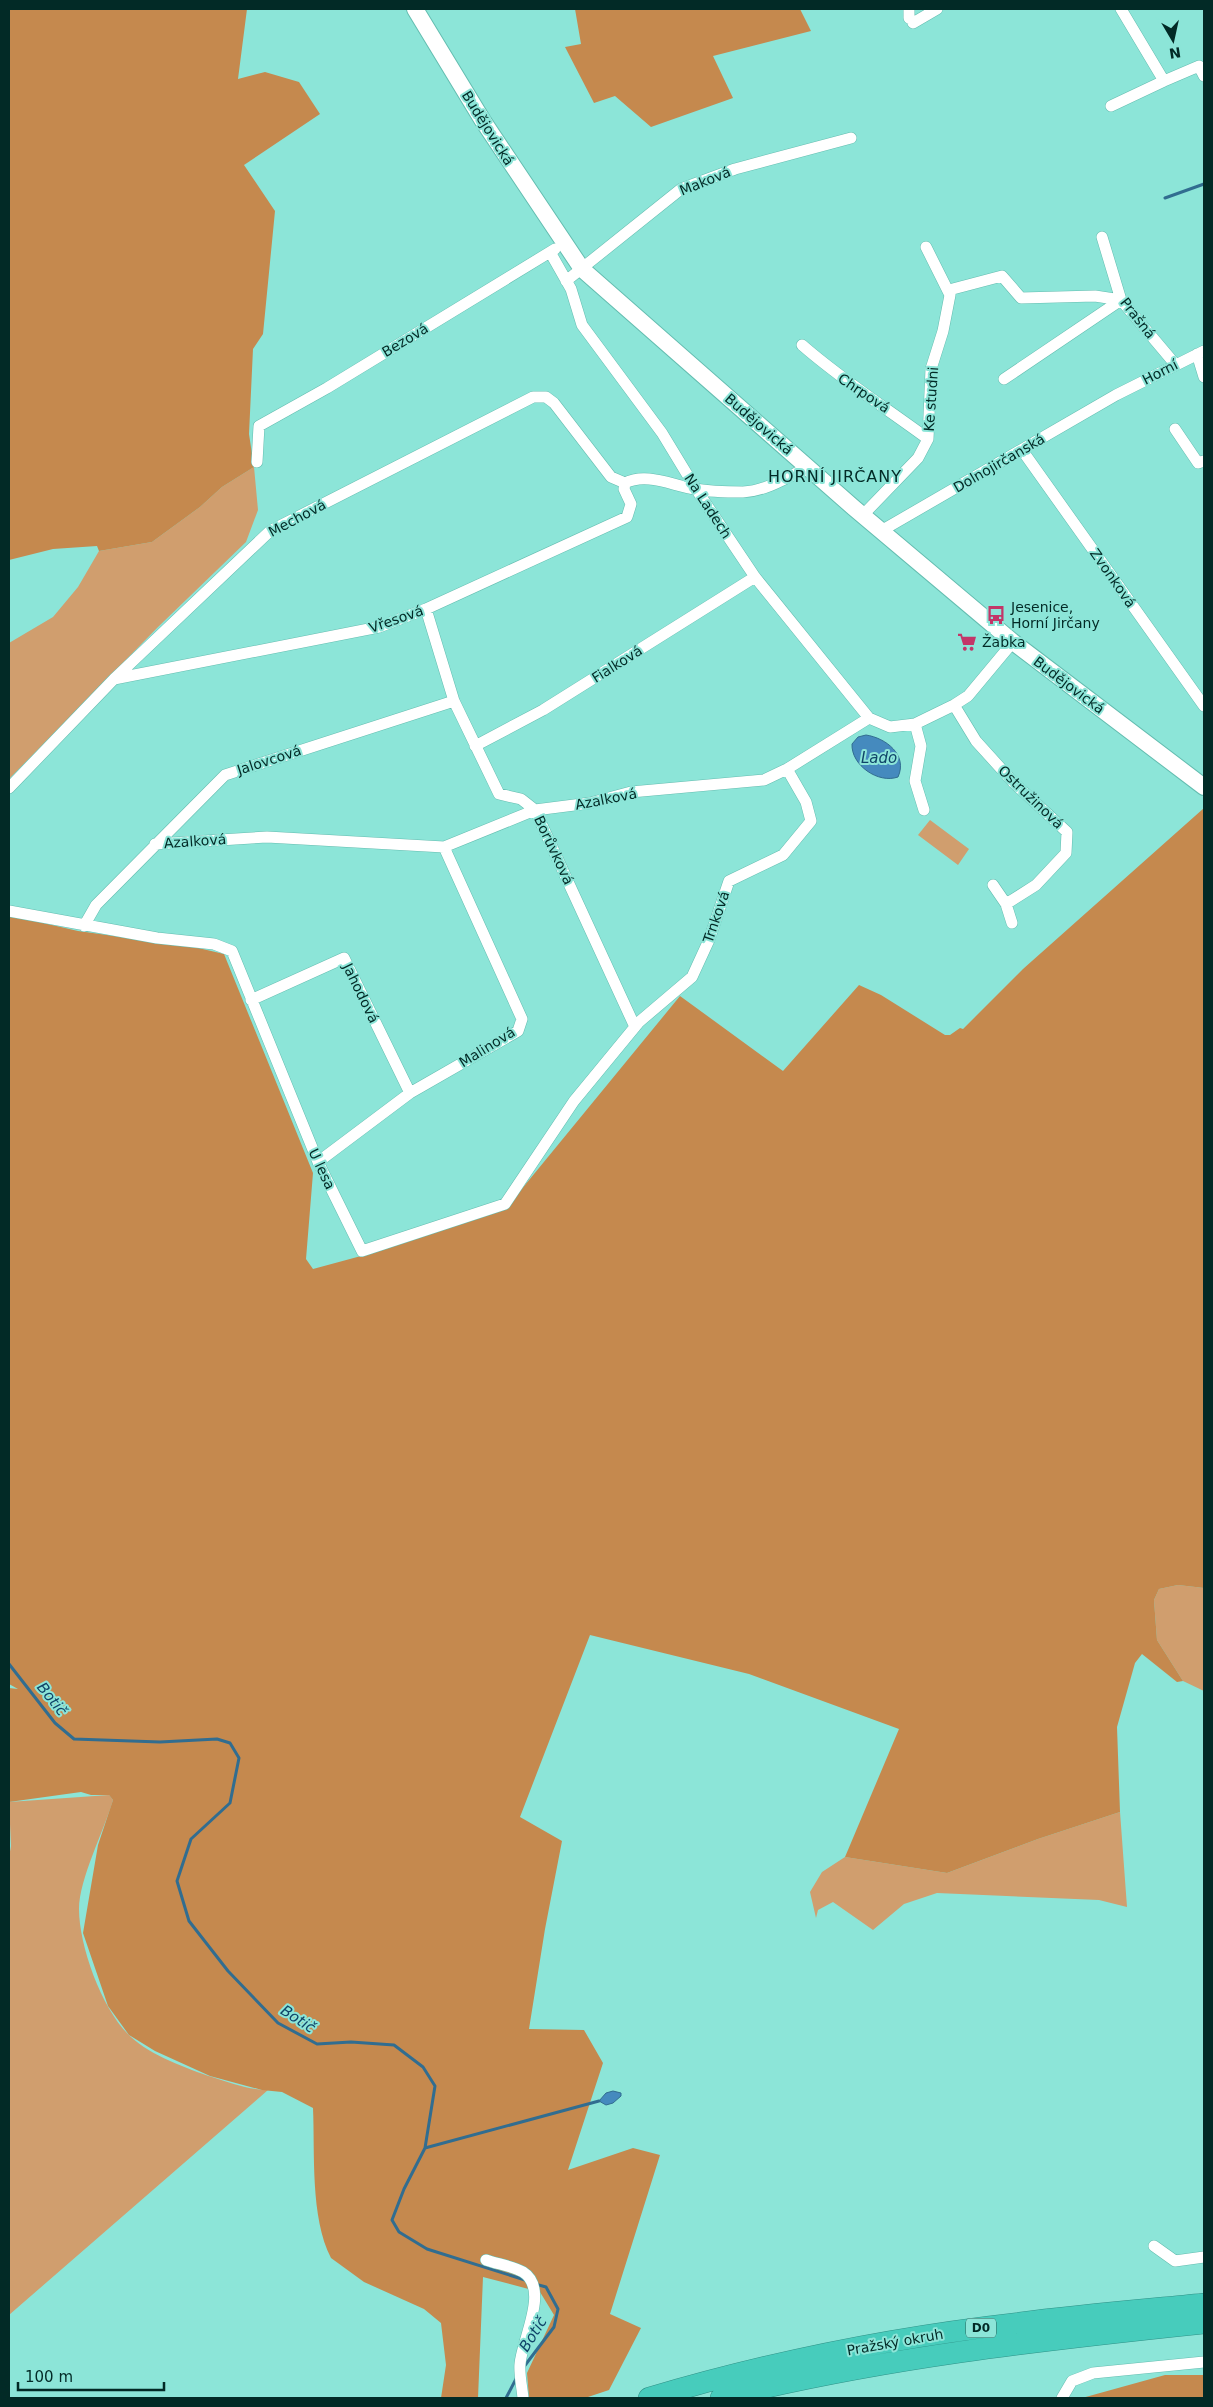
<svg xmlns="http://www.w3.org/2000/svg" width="1213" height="2407" font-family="'DejaVu Sans',sans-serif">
<rect width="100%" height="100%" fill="#8ce5d8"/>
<path fill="#d09e6e" d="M254,467l4,43 -12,32 -88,85 -149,152v-136l44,-26 25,-30 21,-36 53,-9 48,-35 22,-20z
M930,820l39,29 -11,16 -40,-30z
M1178,1585l26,3v103l-21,-10 -26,-41 -3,-40 5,-11z
M109,1795l4,5c-9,31 -34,79 -34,109 0,38 24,103 52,128 19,18 57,32 81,40 18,6 38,13 56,13l-259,225v-458l2,-11 -2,-44z
M1120,1812l7,95 -28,-7 -162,-7 -33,11 -31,26 -40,-28 -15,8 -2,8 -6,-26 12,-20 23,-15 102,16 91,-34z"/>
<path fill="#c5894e" d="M9,9h238l-9,70 27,-7 34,10 21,32 -76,51 31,46 -12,123 -10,15 -4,85 5,33 -32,20 -22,20 -48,35 -53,9 -2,-5 -44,3 -44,11z
M575,9h225l11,22 -98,25 20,42 -82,29 -36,-31 -21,7 -29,-56 16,-3z
M1204,808v780l-26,-3 -19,4 -5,11 3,40 26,41 -6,1 -35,-28 -7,9 -18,64 3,85 -82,27 -91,34 -102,-16 54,-128 -150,-55 -159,-39 -70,182 42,24 -17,88 -16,100 55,1 19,33 -35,107 65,-22 27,7 -50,159 31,14 -32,62 -24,8h-56l-2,-25 27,-58 -14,-23 -57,-15 -5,121h-37l5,-33 -5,-42 -17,-14 -60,-27 -33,-24c-21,-41 -16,-105 -18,-150l-31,-16 -20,-2 -52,-14 -55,-25 -26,-16 -21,-29 -25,-73 15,-88 15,-45 -4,-5h-18l-10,-3 -72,10v-114l9,1 -9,-5v-769l69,16 116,16 30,7 89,219 -7,86 7,10 48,-13 146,-49 173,-211 103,75 76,-86 22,10 64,40h5l10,-7 3,1 60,-60z
M1165,2375h39v23h-122z"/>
<path fill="#458abe" stroke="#316d90" d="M866,735c20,3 42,20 32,42 -20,7 -47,-12 -46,-33l6,-7z
M613,2091l8,2v3l-8,7 -7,2 -7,-4 7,-8z"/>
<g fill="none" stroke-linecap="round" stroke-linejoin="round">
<path stroke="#316d90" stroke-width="3" d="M1165,198l39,-14
M9,1664l46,59 19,16 86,3 57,-3 13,4 9,15 -9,45 -39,36 -14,42 12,40 39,50 50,52 39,21 34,-2 43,3 29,22 12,19 -10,62 -21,41 -12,31 7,12 28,17 98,31
M425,2148l174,-47
M523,2368l31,-41 4,-18 -12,-22 -11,-3
M506,2398l11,-21"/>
<g stroke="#64bdb0" stroke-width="12">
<path id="minor" d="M1121,9l43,72 35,-15 5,10
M909,18v-9
M913,23l24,-14
M1111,106l53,-25
M1102,237l19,63 54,64
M550,252l21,37 11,36 80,108 34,56 59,88 114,141 21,9 25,-3 39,-19 14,-9 45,-54
M566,281l115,-92 54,-20 116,-31
M949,290l53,-14 19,22 74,-2 26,4
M802,345c40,35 84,63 126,94
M1197,354l7,23
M1004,379l117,-79
M1175,429l23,34 6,-2
M1022,450l182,256
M257,462l2,-36 68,-38 228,-139
M625,483c22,-11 48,3 71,6 15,3 32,3 47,3 23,-1 45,-15 65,-25
M863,515l55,-57 10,-19 3,-70 12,-38 7,-36 -24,-48
M881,531l235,-136 88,-44
M426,609l28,92 45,93 22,5 14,11 100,217
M114,679l265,-52 47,-18 201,-92 4,-13 -7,-15 1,-6
M954,705l22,36 38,42 53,49 -1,21 -30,32 -30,19
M915,724l6,22 -6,35 9,29
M475,746l68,-36 212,-133
M9,788l105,-109 156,-148 263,-134h13l8,6 57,74 14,6
M155,844l112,-7 177,10 91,-37 55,-7 41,-11 133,-12 23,-11 82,-51
M993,885l13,19 6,19
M9,911l148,27 57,6 18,7 86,211 44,89 143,-47 69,-103 65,-79 53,-45 17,-37 20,-59 54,-26 28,-34 -5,-19 -19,-33
M84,926l12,-21 129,-130 229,-74
M251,1000l93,-42 66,135
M318,1162l92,-69 108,-62 4,-12 -78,-172
M1154,2246l21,15 29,-4
M486,2260c11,4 27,6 37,12 27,17 -1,67 -3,92 -1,10 2,23 3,34
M1062,2398l10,-17 21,-8 111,-11"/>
</g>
<g stroke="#64bdb0" stroke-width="18">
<path id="secondary" d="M415,9l68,112 99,148 272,239 159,134 191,145"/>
</g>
<g stroke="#2f9388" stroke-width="22">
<path id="motorway" d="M649,2398c121,-36 246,-61 371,-75 61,-8 123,-13 184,-19
M721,2398c159,-40 320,-58 483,-75"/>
</g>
<use href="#minor" stroke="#fff" stroke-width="11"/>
<use href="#secondary" stroke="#fff" stroke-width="16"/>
<use href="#motorway" stroke="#47ccbc" stroke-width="21"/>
</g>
<defs>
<g id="bus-bare" transform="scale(1.5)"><path d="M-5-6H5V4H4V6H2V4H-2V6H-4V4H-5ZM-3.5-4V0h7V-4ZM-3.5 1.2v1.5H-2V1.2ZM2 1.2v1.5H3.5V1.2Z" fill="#c33668" stroke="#8ce5d8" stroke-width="2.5" paint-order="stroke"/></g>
<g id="supermarket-bare" transform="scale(1.5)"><path d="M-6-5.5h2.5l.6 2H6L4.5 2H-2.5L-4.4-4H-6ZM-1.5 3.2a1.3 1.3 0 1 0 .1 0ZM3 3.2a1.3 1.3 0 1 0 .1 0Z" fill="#c33668" stroke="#8ce5d8" stroke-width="2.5" paint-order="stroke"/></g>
</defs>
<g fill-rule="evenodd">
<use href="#bus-bare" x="996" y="615"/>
<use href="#supermarket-bare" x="967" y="642"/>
</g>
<g text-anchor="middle" stroke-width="4" stroke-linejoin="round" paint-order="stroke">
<rect fill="#8ce5d8" stroke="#2b625b" stroke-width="1" x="966" y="2318.5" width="30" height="19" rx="4"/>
<g font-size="12" font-weight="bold" fill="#022a26">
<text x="981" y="2332">D0</text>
</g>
<g font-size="14" fill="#022a26" stroke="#8ce5d8">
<text transform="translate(488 128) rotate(58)" y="5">Budějovická</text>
<text transform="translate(705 181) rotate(-22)" y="5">Maková</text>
<text transform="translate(1138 318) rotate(52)" y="5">Prašná</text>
<text transform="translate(405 340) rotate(-31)" y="5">Bezová</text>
<text transform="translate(1160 372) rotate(-27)" y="5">Horní</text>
<text transform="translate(864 393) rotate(34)" y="5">Chrpová</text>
<text transform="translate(931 399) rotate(-86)" y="5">Ke studni</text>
<text transform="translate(759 424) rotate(41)" y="5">Budějovická</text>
<text transform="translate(999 463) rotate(-30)" y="5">Dolnojirčanská</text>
<text transform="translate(708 506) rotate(57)" y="5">Na Ladech</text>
<text transform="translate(297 518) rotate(-28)" y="5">Mechová</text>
<text transform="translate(1113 578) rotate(55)" y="5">Zvonková</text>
<text transform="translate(396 619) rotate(-19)" y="5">Vřesová</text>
<text transform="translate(617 664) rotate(-32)" y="5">Fialková</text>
<text transform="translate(1069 685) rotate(37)" y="5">Budějovická</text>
<text transform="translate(269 760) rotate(-18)" y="5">Jalovcová</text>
<text transform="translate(1031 797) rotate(44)" y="5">Ostružinová</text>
<text transform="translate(606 799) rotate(-11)" y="5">Azalková</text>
<text transform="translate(195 841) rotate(-4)" y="5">Azalková</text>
<text transform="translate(554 850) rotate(65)" y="5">Borůvková</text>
<text transform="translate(716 917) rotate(-71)" y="5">Trnková</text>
<text transform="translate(361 993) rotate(64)" y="5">Jahodová</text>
<text transform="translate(487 1047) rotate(-32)" y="5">Malinová</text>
<text transform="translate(322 1169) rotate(65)" y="5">U lesa</text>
<text transform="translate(895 2342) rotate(-10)" y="5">Pražský okruh</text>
</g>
<g font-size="14" fill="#022a26" stroke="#8ce5d8" text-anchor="start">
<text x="1011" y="612">Jesenice,<tspan x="1011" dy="16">Horní Jirčany</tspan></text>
<text x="982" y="647">Žabka</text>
</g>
<g font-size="15" font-style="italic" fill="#0f4468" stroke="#8ce5d8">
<text x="879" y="763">Lado</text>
<text transform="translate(52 1699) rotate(51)" y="5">Botič</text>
<text transform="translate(298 2019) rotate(33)" y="5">Botič</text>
<text transform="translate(533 2334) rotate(-58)" y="5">Botič</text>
</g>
<g font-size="16" letter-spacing="1" fill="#022a26" stroke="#8ce5d8">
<text x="835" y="482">HORNÍ JIRČANY</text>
</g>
</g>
<rect width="1213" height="2407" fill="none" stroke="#022a26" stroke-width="20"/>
<g transform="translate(1173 40) rotate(171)" stroke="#8ce5d8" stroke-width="4" paint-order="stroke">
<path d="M0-4L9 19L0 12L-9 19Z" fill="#022a26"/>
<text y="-8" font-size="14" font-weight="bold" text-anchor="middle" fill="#022a26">N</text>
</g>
<path d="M18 2382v8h146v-8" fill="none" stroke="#022a26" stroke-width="2.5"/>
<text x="25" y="2382" font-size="15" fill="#022a26" stroke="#8ce5d8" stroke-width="4" paint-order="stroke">100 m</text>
</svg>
